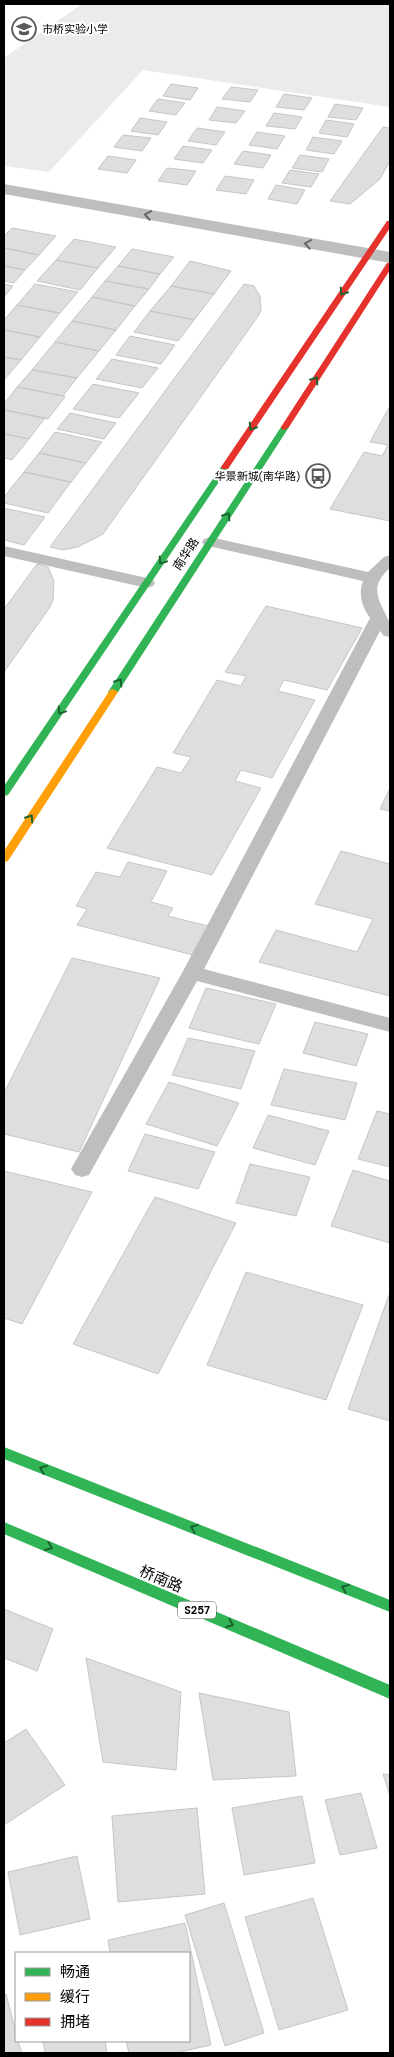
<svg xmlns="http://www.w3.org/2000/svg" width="394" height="2057" font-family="'DM Sans','Noto Sans SC',sans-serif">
<rect width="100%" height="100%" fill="#fff"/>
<path fill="#ebebeb" d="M82,4h308v103l-247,-37 -94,102 -45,-6v-108z"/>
<path fill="#dedede" stroke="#c6c6c6" d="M171,84l27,4 -8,12 -27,-4z
M231,87l27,3 -8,12 -28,-3z
M284,94l28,4 -8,12 -28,-3z
M158,99l27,4 -9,12 -27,-4z
M335,104l28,4 -7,12 -28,-3z
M217,107l28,4 -9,12 -27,-3z
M274,113l28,4 -7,12 -29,-3z
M140,118l27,4 -9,13 -27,-4z
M326,120l28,4 -7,13 -28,-4z
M383,127l7,1v33l-10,18 -30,25 -20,-3z
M197,128l28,4 -9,13 -28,-4z
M257,132l28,4 -8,13 -28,-4z
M123,135l28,3 -9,13 -28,-4z
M313,137l29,4 -8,13 -28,-4z
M183,146l29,4 -9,13 -29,-4z
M243,151l28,4 -8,13 -29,-4z
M300,155l29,4 -7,13 -30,-4z
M108,156l28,4 -9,13 -29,-4z
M167,168l29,3 -9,14 -29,-4z
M290,170l29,4 -8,13 -29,-4z
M225,176l29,4 -8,14 -30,-4z
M276,185l29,5 -8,14 -29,-5z
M12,228l44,8 -17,19 -35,-7v-12z
M74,239l42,8 -18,21 -42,-8z
M4,248l35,7 -14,15 -21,-4z
M132,249l42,8 -14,17 -42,-8z
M56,260l42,8 -18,22 -43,-9z
M190,261l41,10 -17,23 -43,-8z
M4,266l21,4 -11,13 -10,-2z
M118,266l42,8 -11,15 -44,-8z
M105,281l44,8 -14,17 -43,-9z
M4,284l9,2 -9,11z
M35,284l43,8 -18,21 -43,-8z
M244,284l10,2 6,10 1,14 -2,5 -156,219 -25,13 -15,3 -13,-3z
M171,286l43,8 -20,26 -44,-9z
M92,297l43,9 -19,24 -44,-9z
M17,305l43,8 -20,24 -36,-7v-10z
M150,311l44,9 -16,21 -44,-9z
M72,321l44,9 -17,21 -44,-9z
M4,330l36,7 -19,23 -17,-3z
M130,336l45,9 -14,19 -45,-9z
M55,342l44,9 -22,27 -45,-8z
M4,357l17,3 -17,20z
M112,359l46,9 -16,20 -46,-9z
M32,370l45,8 -14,18 -46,-9z
M93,384l46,9 -20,25 -46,-9z
M17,387l46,9 2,1 -17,22 -44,-9v-6z
M390,406v115l-60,-12 34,-57 18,4 6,-11 -18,-3z
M4,410l41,8 -16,21 -25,-5z
M70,413l46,10 -12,16 -47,-10z
M55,432l47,10 -16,21 -47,-10z
M4,434l25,5 -17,21 -8,-2z
M39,453l47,10 -15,19 -47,-10z
M24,472l47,10 -23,31 -44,-10v-6z
M4,508l41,9 -21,28 -20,-5z
M37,564l11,3 6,14 -1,19 -3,7 -46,65v-63z
M266,606l96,22 -35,62 -43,-10 -6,11 37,9 -43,78 -31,-8 -6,11 26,7 -49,87 -105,-27 50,-81 24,6 10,-16 -18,-4 44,-73 24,6 5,-10 -21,-4z
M390,788v23l-10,-2z
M341,851l49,13v132l-131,-34 17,-32 81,22 16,-33 -58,-15z
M128,862l39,9 -16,31 22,6 -5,8 40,10 -15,29 -116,-30 10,-16 -11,-3 20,-34 24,5z
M72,958l88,20 -81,174 -75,-18v-41z
M206,988l70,16 -17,40 -70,-16z
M315,1022l53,12 -12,32 -53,-13z
M188,1038l67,13 -14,38 -69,-14z
M284,1069l73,14 -12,37 -74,-15z
M169,1082l70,21 -22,43 -71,-22z
M377,1111l13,3v53l-32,-8z
M268,1115l61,16 -14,34 -62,-17z
M145,1134l70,18 -17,37 -70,-18z
M250,1164l60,13 -14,39 -60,-13z
M353,1170l37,11v62l-59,-17z
M4,1171l88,21 -70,132 -18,-6z
M155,1197l81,26 -78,151 -85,-30z
M246,1272l117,33 -37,95 -119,-35z
M389,1295h1v126l-42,-12z
M4,1609l49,20 -16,42 -33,-13z
M86,1658l95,34 -5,78 -73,-8z
M199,1693l90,19 7,64 -83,4z
M26,1729l39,56 -61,40v-82z
M383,1774l7,1v21z
M361,1793l16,55 -37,7 -15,-55z
M302,1796l13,67 -71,12 -12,-67z
M197,1808l8,86 -87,8 -6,-86z
M77,1856l13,63 -70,16 -12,-63z
M313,1898l35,112 -69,20 -34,-113z
M224,1903l40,130 -39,13 -40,-131z
M185,1923l26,122 -36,8h-46l-3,-12h63v-88h-79l-2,-13z
M6,1994l10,39v8h2l4,12h-18v-58z
M43,2041h62l2,12h-62z"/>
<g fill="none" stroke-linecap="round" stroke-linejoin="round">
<path fill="#bebebe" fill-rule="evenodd" d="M210,537l158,35 16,-15 6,-2v13c-22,19 -11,32 -1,53 2,4 1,11 1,16l-6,-1 -4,-5 -176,338 186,49v14l-193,-51 -108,194 -7,2 -7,-2 -4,-6 111,-196 188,-355c-8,-11 -12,-24 -7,-37l-159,-36 -2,-3 2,-3z
M4,546l143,32 6,2 2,3 -2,3 -6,2 -143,-32z"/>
<path fill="#bebebe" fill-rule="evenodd" d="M4,184l386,68v11l-386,-69z"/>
<path fill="#30b455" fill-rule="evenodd" d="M285,424l4,3 -171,265 -2,2h-6l-2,-2 173,-265z
M225,464l4,3 -221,328 -4,1v-10l217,-319z
M4,1447l386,153v12l-386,-153z
M4,1522l386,163v14l-386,-165z"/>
<path fill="#ff9f0a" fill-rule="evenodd" d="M113,689l5,3 -110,169 -4,1v-11l106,-161z"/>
<path fill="#e5322d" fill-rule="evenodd" d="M387,221h3v7l-162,241h-6l-1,-2z
M387,263h3v7l-101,157 -4,3 -3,-1 -1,-2z"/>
</g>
<defs><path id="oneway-chevron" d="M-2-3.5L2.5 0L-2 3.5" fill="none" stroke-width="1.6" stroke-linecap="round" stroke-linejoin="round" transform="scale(1.25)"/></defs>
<g stroke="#686868">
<use href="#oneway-chevron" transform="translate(148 215) rotate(-170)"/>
<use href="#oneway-chevron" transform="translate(308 244) rotate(-170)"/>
</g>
<g stroke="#1a632f">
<use href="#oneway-chevron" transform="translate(343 292) rotate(124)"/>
<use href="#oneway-chevron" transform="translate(315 380) rotate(-57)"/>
<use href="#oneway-chevron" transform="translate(252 427) rotate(124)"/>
<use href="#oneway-chevron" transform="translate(227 516) rotate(-57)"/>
<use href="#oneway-chevron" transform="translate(162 561) rotate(124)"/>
<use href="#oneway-chevron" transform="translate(119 682) rotate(-57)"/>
<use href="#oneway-chevron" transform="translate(61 711) rotate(124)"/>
<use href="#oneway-chevron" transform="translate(30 818) rotate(-57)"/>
<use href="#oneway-chevron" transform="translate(43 1469) rotate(-158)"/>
<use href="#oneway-chevron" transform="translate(194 1528) rotate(-158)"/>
<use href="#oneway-chevron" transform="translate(49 1547) rotate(23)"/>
<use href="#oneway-chevron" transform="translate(345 1588) rotate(-158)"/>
<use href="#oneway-chevron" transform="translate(230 1624) rotate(23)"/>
</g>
<defs>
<g id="school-ring" transform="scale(1.25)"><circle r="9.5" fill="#fff" stroke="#595959" stroke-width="1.5"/><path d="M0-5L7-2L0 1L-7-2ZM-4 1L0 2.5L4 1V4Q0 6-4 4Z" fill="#595959"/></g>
<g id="bus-ring" transform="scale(1.25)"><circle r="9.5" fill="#fff" stroke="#595959" stroke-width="1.5"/><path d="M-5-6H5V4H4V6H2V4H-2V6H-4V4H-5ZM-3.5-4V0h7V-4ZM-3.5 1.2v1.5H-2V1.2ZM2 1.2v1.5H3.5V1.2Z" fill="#595959"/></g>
</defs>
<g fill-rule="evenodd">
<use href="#school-ring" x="24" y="29"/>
<use href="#bus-ring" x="318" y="476"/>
</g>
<g text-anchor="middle" stroke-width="4" stroke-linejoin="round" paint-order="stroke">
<g font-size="11" fill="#000" stroke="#fff" text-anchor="start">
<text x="42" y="33">市桥实验小学</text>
<text x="300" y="480" text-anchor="end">华景新城(南华路)</text>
</g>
<rect fill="#fff" stroke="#4c4c4c" stroke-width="1" x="178" y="1601.5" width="38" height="17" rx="4"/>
<g font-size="11" font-weight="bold" fill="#000">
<text x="197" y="1614">S257</text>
</g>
<g font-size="12" fill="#000" stroke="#fff">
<text transform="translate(186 554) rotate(-57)" y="4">南华路</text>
</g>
<g font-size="15" fill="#000" stroke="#fff">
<text transform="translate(161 1579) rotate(23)" y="5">桥南路</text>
</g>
</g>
<rect width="394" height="2057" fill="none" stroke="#000000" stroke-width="10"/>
<rect x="15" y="1952" width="175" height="90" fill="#ffffff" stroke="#999999"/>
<rect x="25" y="1968" width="25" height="8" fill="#30b455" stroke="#999999"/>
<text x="60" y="1977" font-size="15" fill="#000000">畅通</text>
<rect x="25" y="1993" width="25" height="8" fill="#ff9f0a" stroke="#999999"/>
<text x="60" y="2002" font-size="15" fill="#000000">缓行</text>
<rect x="25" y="2018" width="25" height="8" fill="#e5322d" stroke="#999999"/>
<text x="60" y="2027" font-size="15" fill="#000000">拥堵</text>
</svg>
